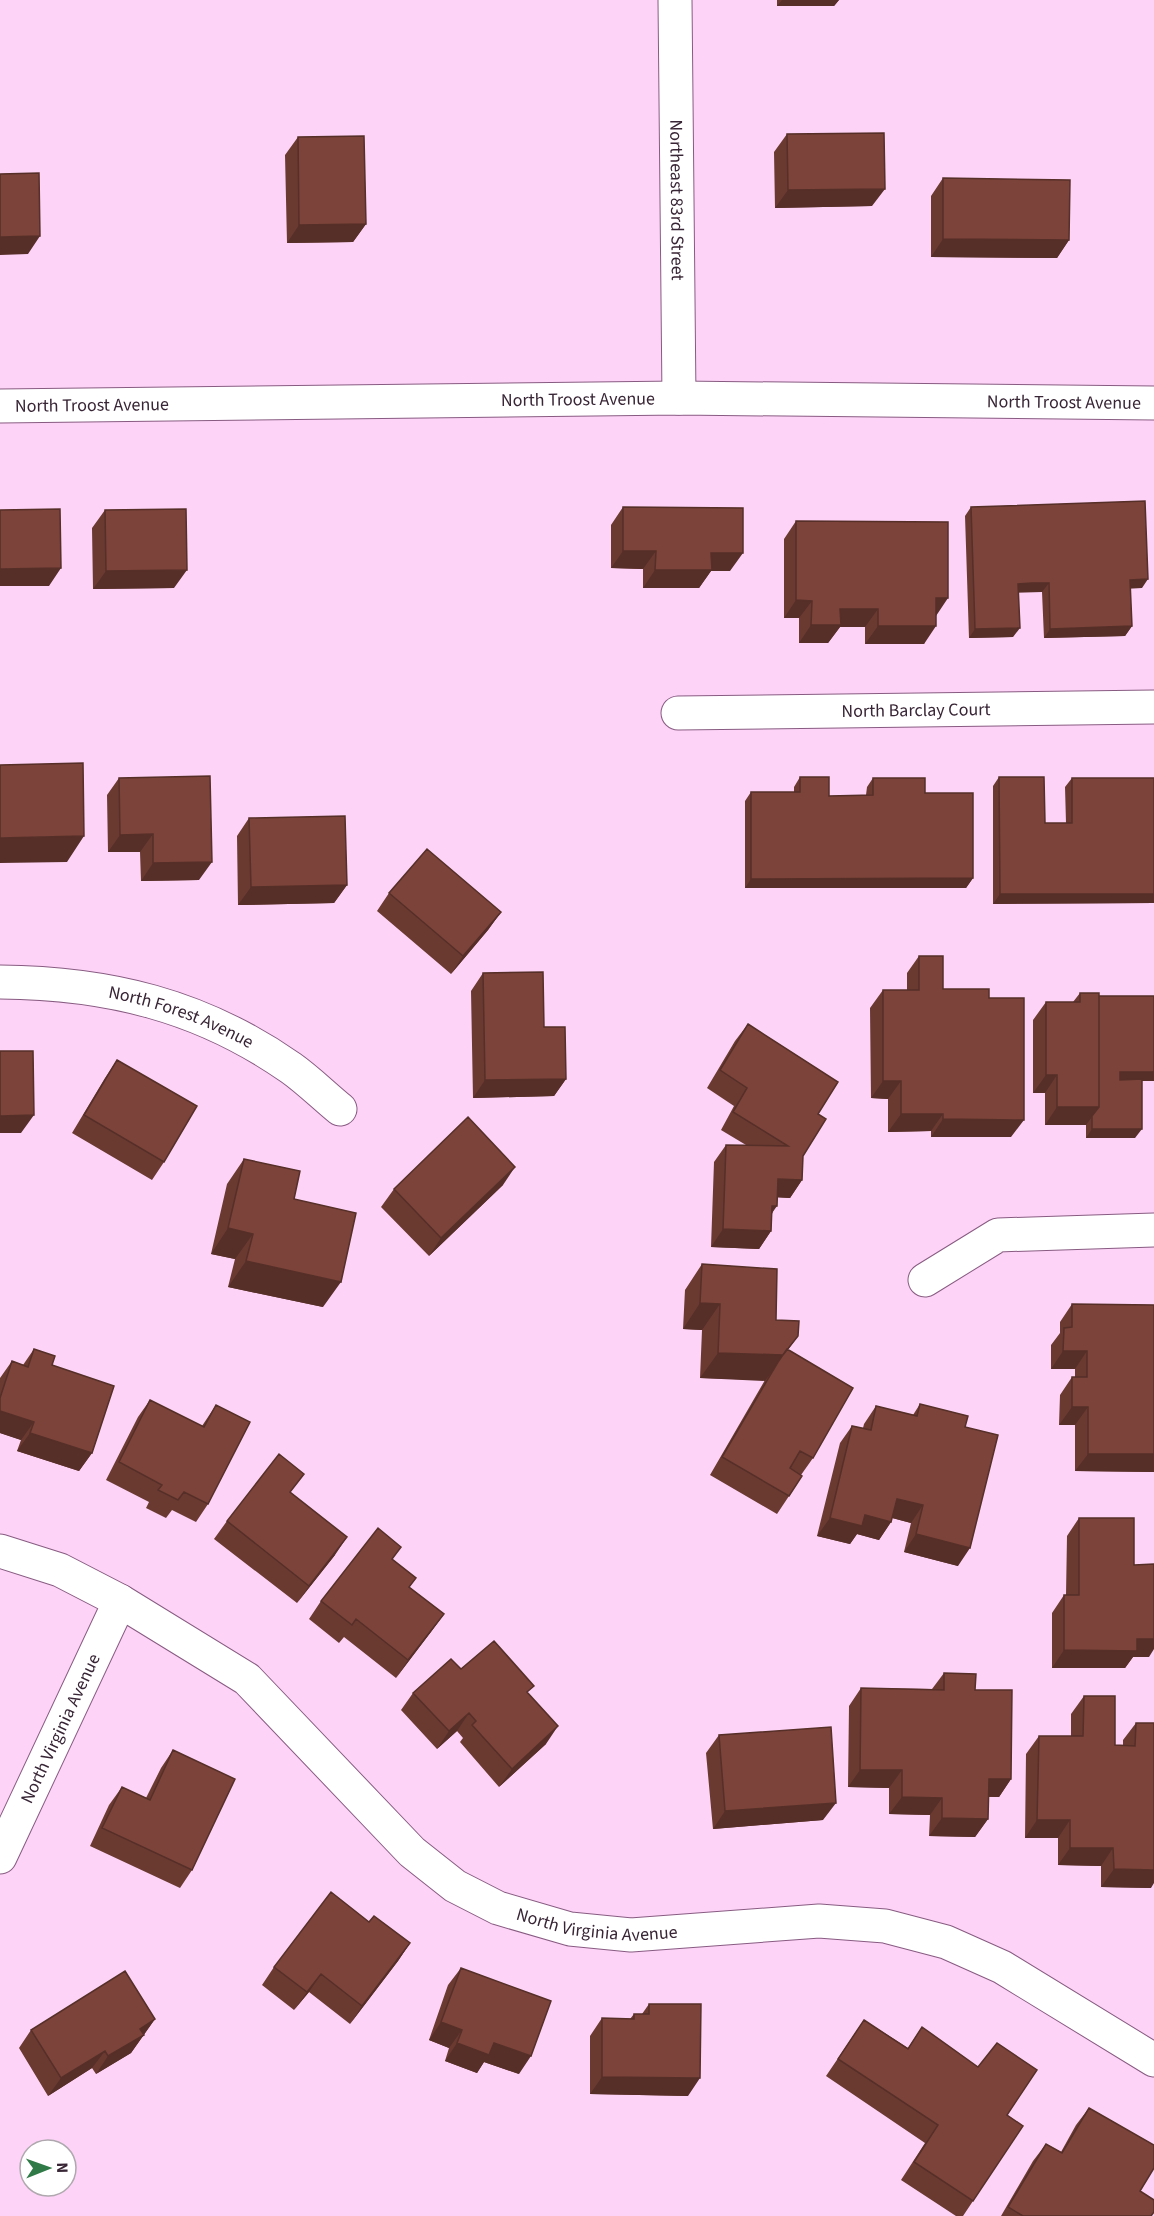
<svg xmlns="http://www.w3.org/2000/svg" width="1154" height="2216" font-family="'Source Sans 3',sans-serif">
<rect width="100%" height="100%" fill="#fdd4f7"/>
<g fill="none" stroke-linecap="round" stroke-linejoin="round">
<g stroke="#885b82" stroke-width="35">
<g id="minor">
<path id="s1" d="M675,0l4,398"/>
<path id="s2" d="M678,713l476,-6"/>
<path id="s3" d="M0,982c108,1 201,23 291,86 17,12 33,28 49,41"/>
<path d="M925,1280l73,-45 156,-5"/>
<path id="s4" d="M0,1551l60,19 60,31 127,78 165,173 43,34 43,22 72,21 61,6 188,-14 66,5 61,16 56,25 152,93"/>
<path id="s5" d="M0,1857l120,-256"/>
</g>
</g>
<g stroke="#885b82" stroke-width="35">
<g id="tertiary">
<path id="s6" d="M0,406l679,-8 475,5"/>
</g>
</g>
<use href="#minor" stroke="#fff" stroke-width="33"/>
<use href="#tertiary" stroke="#fff" stroke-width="33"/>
</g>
<path fill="#6a3a31" d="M777,0h62l-5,6h-57z
M787,134l85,72 -97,2 -1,-56z
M298,137l68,87 -13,18 -66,1 -2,-88z
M943,178l126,62 -12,18 -126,-1v-61z
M623,507l107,64h-19l-12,17h-56v-19l-32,-1v-43z
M971,507l171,81h-12l2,38 -7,10 -81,2 -2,-46h-23l-6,45 -44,1 -4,-122z
M105,510l69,78 -81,1 -1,-61z
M796,521l140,94 -12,29h-59v-17h-25l-12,16h-29v-25h-15v-79z
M800,777l29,19 37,-1 1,-8 6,-9 52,15 48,85 -7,10h-221v-87l6,-9h43v-5z
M999,777l46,46h21l-1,-36 7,-9h82v125l-161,1v-118z
M119,778l80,102 -58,1 -1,-29h-32l-1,-57z
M249,818l98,67 -13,18 -96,2 -1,-69z
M389,893l112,19 -13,18 -37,44 -74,-63z
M919,956l24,33 46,9 22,139h-80v-6l-43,1v-33l-17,-1 -1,-90 13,-18h24v-17z
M483,973l61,54 22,52 -12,17 -81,2 -2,-107z
M1080,993l19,3h55v85h-12l-7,57h-49v-13h-41v-32h-12v-73l13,-18h27z
M748,1024l70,90 -15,42 -1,24 -12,18 -12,-1 -6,17 -1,17 -12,18 -48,-2 3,-85 12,-17h20l-25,-15 13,-24 -27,-18 28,-47z
M117,1060l47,102 -12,18 -80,-47 33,-55z
M244,1159l50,40 29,108 -95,-20 7,-28 -24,-5 16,-70z
M503,1185l-74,71 -48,-49 13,-18z
M702,1264l74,56 12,30 25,108 -12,17 -12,21 -12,18 -67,-39 55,-95 -65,-2 2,-48 -19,-1 2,-39z
M1072,1304l82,1v167l-79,-1v-46h-16l1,-30 12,-18h3v-8h-24v-24l9,-12v-11z
M34,1349l18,16 40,88 -13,18 -62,-20 4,-11 -21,-7v-55l12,-17 11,4z
M150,1400l52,26 14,-21 -8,99 -12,18 -24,-12 -6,8 -20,-10 3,-6 -43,-22 32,-63z
M920,1404l45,23 -7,139 -54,-14 7,-29 -19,-5 -1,4 -12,18 -22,-6 -7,10 -33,-8 23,-93 12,-17 11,2 1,-4 12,-18 37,9z
M291,1493l44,62 -38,48 -83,-64 13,-18z
M1079,1518l55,47 15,92h-16l-8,11h-73v-55l12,-18h2l1,-59z
M392,1559l24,19 -7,9 35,27 -48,64 -52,-41 -5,6 -30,-24 12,-18z
M461,1669l68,25 17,50 -47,43 -39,-45 3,-4 -6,-7 -20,18 -36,-39 12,-17z
M944,1673l31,17 36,89 -12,18h-11v22l-13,18 -46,-1 1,-21 -41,-1v-26l-41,-1 1,-81 12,-18 71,1z
M1084,1696l31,49h8v-5l13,-17 15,165 -50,-1v-21l-43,-1v-27h-33l1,-84 13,-18h32v-22z
M719,1735l104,85 -110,9 -7,-76z
M173,1750l19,120 -12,18 -90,-42 19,-41 13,-18 24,11 15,-30z
M410,1943l-12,18 -48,63 -41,-32 -15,18 -32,-25 12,-18z
M461,1968l58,106 -35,-12 -7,11 -32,-12 4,-13 -20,-8 19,-55z
M649,2004l39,92 -98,-2v-58l12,-18 28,1 4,-5h8z
M155,2019l-24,34 -35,21 -4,-6 -44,28 -29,-48 12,-18z
M864,2020l44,28 14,-21 85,88 -34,86 -10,15h-7l-55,-36 24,-37 -99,-67z
M1089,2108l51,83 11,25h-150l32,-55 13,-17 15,8 15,-27z"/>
<path fill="#562f28" d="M782,0h57l-5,6h-57z
M885,189l-13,17 -97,2 13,-18z
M366,224l-13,18 -66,1 12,-18z
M40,236l-12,18 -28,1v-18z
M943,239l126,1 -12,18 -126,-1z
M623,551h33l-13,18 -32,-1z
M711,553h32l-13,18h-19l-12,17h-56l12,-18z
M61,568l-12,18h-49v-17z
M187,570l-13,18 -81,1 13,-18z
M1148,579l-6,9 -18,1 6,-9z
M1049,583l-7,9 -30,1 6,-9z
M936,598h12l-12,18z
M796,600l16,1 -13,17h-15z
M840,609h38l-13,18h-25l-12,16h-29l12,-18z
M878,626h58l-12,18h-59z
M1132,626l-7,10 -81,2 6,-9z
M1020,628l-7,9 -44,1 6,-9z
M153,834l-13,18h-32l12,-17z
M84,836l-17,26 -67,1v-25z
M212,862l-13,18 -58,1 12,-18z
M973,878l-7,10h-221l6,-9z
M347,885l-13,18 -96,2 13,-18z
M1000,894h154v9l-161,1z
M501,912l-13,18 -37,44 12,-18z
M1120,1072h34v9h-40z
M1046,1075h11l-12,18h-12z
M566,1079l-12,17 -81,2 12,-18z
M883,1081h18l-13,18 -17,-1z
M1057,1107h42l-13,18h-41z
M901,1114h42l-12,17 -43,1z
M34,1115l-13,18h-21v-17z
M943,1119l81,1 -13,17h-80z
M1092,1129h50l-7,9h-49z
M515,1167l-12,18 -74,71 12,-18z
M778,1179l24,1 -12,18 -24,-1z
M772,1206h5l-12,17z
M228,1228l25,6 -18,25 -24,-5z
M723,1229l48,2 -12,18 -48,-2z
M246,1261l95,21 -18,25 -95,-20z
M700,1303l20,1 -18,26 -19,-1z
M798,1336l-33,45 -65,-3 18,-25z
M1063,1351h24l-12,18h-24z
M1072,1407h16l-13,18h-16z
M0,1411l34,11 -13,18 -21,-7z
M30,1433l62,20 -13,18 -62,-20z
M1088,1454h66v18l-79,-1z
M897,1499l26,6 -12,18 -26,-7z
M865,1515l26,7 -12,18 -22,-6 -7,10 -33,-8 13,-18z
M916,1534l54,14 -12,18 -54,-14z
M347,1537l-12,18 -38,48 12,-17z
M444,1614l-13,18 -35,46 12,-18z
M1137,1639h17v10l-5,8h-16l-8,11h-73l12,-18z
M469,1713l-12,18 -20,18 12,-18z
M558,1726l-12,18 -47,43 13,-18z
M860,1770h42l-13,18 -41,-1z
M989,1779h22l-12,18 -23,-1z
M902,1797l40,1 -12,17 -41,-1z
M836,1803l-13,17 -110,9 12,-18z
M942,1818l46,1 -13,18 -46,-1z
M1037,1820h33l-12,18h-33z
M1070,1848h43l-12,18 -43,-1z
M1114,1869l40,1v13l-3,5 -50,-1z
M410,1943l-12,18 -48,63 12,-18z
M321,1974l-12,18 -15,18 13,-18z
M155,2019l-24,34 -35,21 12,-18 32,-27z
M441,2022l21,8 -13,18 -20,-8z
M457,2043h37l37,13 -12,18 -35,-12 -7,11 -32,-12z
M105,2051l-13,17 -44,28 13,-18z
M602,2077l98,1 -12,18 -98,-2z"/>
<path fill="#7b4339" stroke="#562f28" stroke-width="1.5" d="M884,133l1,56 -97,1 -1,-56z
M364,136l2,88 -67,1 -1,-88z
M39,173l1,63 -40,1v-63z
M943,178l127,2 -1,60 -126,-1z
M1145,501l3,78 -18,1 2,46 -82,3 -1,-46h-17l-14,1 2,44 -45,1 -4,-122z
M623,507l120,1v45h-32l1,17h-57l1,-19h-33z
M60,509l1,59 -61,1v-59z
M186,509l1,61 -81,1 -1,-61z
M796,521l152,1v76h-12v28h-58v-17h-38l1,16h-30l1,-24 -16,-1z
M83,763l1,73 -84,2v-73z
M210,776l2,86 -59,1v-29l-33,1 -1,-57z
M800,777h29v19l44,-1v-17h52v15h48v85l-222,1v-87h49z
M999,777h45l1,46h27v-45h82v116h-154z
M345,816l2,69 -96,2 -2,-69z
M427,849l74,63 -38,44 -74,-63z
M919,956h24v33h46v9h35v122l-81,-1v-5h-42v-33h-18v-91h36z
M543,972l1,55h21l1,52 -81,1 -2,-107z
M1080,993h19v114h-42v-32h-11v-73h34z
M1099,996h55v76h-34v8l22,-1v50h-50v-13l7,-9z
M748,1024l90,58 -20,32 8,5 -23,37 -1,24 -24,-1 -1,27h-5l-1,25 -48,-2 3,-84 62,1 -55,-34 14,-24 -27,-18z
M0,1051h33l1,64 -34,1z
M117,1060l80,46 -33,56 -80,-47z
M468,1117l47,50 -74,71 -47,-49z
M244,1159l56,12 -6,28 62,14 -15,69 -95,-21 7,-27 -25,-6z
M702,1264l75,5 -1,51 23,1 -1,15 -15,19 -65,-2 2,-49 -20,-1z
M1072,1304l82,1v149h-66v-47h-16v-30h15v-26h-24l1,-23 8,-1z
M34,1349l21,7 -3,9 62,21 -22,67 -62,-20 4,-11 -34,-11v-13l12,-37 16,6z
M787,1349l66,39 -40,70 -13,-7 -10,17 12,8 -13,20 -67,-39 56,-95z
M150,1400l54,27 12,-22 34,17 -42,82 -24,-12 -6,8 -20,-10 4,-5 -43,-23z
M920,1404l48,12 -3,11 33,8 -28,113 -54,-14 7,-29 -26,-6 -6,23 -26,-7 -3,11 -32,-8 22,-92 19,4 5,-24 41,10z
M279,1454l25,20 -14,18 57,45 -38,49 -82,-65z
M1079,1518h55v47l20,-1v75h-17v12l-73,-1v-55h15z
M378,1528l23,19 -9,12 24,19 -7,9 35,27 -36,46 -52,-41 -4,6 -31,-24z
M494,1641l40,45 -7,6 31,34 -46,43 -40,-44 4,-4 -7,-8 -20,18 -36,-38 38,-34 10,10z
M944,1673l32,1 -1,16h37l-1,89h-22l-1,40 -46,-1v-20l-40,-1v-27h-42l1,-82 83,2z
M1084,1696h31v49l20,1 1,-23h18v147l-40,-1 -1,-21h-43v-28h-33l2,-84h44z
M831,1727l5,76 -111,8 -6,-76z
M173,1750l62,29 -43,91 -90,-42 20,-41 28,13z
M331,1892l38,30 5,-6 36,27 -48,63 -41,-32 -14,18 -33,-25z
M461,1968l90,33 -20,55 -37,-13 -5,12 -32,-12 5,-13 -21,-8z
M125,1971l30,48 -15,10 4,6 -36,21 -3,-5 -44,27 -30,-48z
M649,2004h52l-1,74 -98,-1v-59l32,1v-5h15z
M864,2020l44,29 14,-22 56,40 19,-24 40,27 -30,45 16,11 -50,75 -59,-39 24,-37 -100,-66z
M1089,2108l65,37v23l-14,23 14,9v12l-3,4h-128l-15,-9 38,-63 16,9z"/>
<g text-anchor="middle" stroke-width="6" stroke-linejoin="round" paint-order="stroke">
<g font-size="18" fill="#382535" stroke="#fff">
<text dy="6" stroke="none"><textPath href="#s1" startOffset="200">Northeast 83rd Street</textPath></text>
<text dy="6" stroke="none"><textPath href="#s6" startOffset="578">North Troost Avenue</textPath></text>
<text dy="6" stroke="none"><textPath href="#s6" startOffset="1064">North Troost Avenue</textPath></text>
<text dy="6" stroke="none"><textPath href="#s6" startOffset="92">North Troost Avenue</textPath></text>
<text dy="6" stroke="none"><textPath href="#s2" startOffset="238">North Barclay Court</textPath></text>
<text dy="6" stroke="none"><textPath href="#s3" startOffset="186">North Forest Avenue</textPath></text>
<text dy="6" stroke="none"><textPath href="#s5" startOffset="142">North Virginia Avenue</textPath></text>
<text dy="6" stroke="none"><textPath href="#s4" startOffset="723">North Virginia Avenue</textPath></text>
</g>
</g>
<g transform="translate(48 2168) rotate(89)"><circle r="28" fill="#ffffff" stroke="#afa8ae" stroke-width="1.5"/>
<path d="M0-4.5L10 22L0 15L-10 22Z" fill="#307a47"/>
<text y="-9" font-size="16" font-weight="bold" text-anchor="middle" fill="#382535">N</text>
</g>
</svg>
